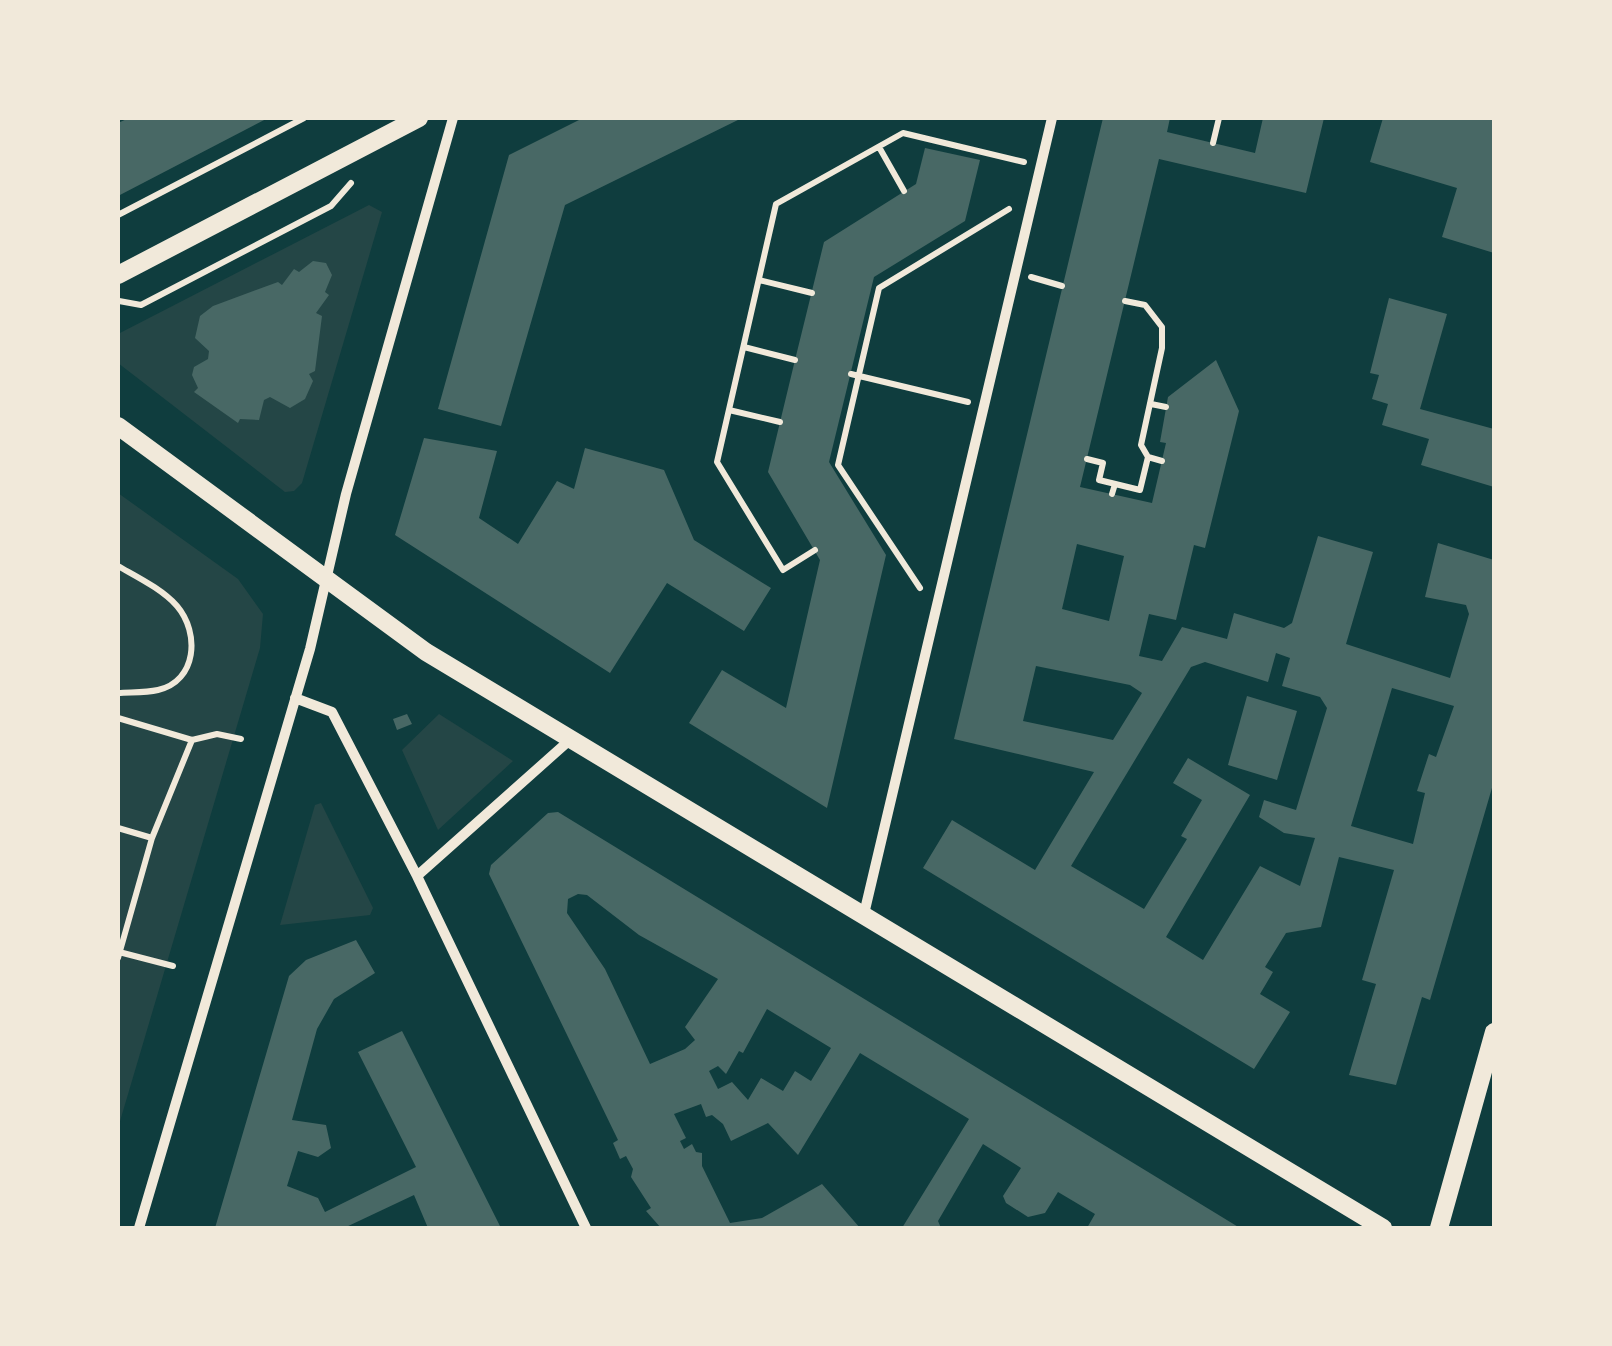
<svg xmlns="http://www.w3.org/2000/svg" width="1612" height="1346" font-family="'Playfair Display',serif">
<rect width="100%" height="100%" fill="#0f3d3e"/>
<path fill="#244646" d="M369,205l13,7 -80,271 -8,8 -9,1 -167,-129v-29z
M118,493l120,86 25,35 -3,34 -142,480z
M439,714l74,47 -75,69 -36,-80z
M321,803l52,105 -3,7 -90,10 35,-120z"/>
<path fill="#486865" fill-rule="evenodd" d="M129,118h139l-150,78v-73z
M583,118h159l-177,87 -64,221 -63,-17 71,-254z
M1103,118h67l-3,14 88,21 8,-35h61l-18,75 -147,-34 -79,328 72,16 14,-60 -6,-1 8,-45 48,-37 23,51 -34,137 -11,-3 -18,75 -27,-6 -10,42 23,5 20,-34 45,12 7,-26 50,15 8,-5 26,-87 55,16 -27,92 104,34 19,-64 -3,-9 -41,-8 13,-54 56,17v221l-64,219 -8,-3 -26,88 -47,-10 27,-91 -14,-4 32,-110 -55,-13 -18,70 -35,6 -21,34 8,5 -13,22 30,18 -36,57 -331,-201 29,-48 83,50 59,-98 -140,-33zM1077,544l47,12 -15,65 -47,-12zM1276,653l14,5 -8,28 38,11 7,11 -31,102 -32,-10 -5,17 25,16 31,5 -15,48 -40,-20 -57,94 -37,-23 84,-142 -62,-37 -15,25 29,17 -21,36 6,3 -43,70 -73,-43 120,-199 14,-5 63,20zM1036,666l94,19 12,8 -29,47 -90,-19zM1392,688l62,18 -18,51 -7,-3 -12,37 8,2 -12,51 -62,-18z
M1383,118h111v135l-52,-16 15,-49 -87,-26z
M925,148l55,12 -15,61 -91,56 -45,185 57,93 -59,253 -138,-85 33,-53 64,38 34,-148 -52,-88 27,-112 29,-118 92,-58z
M313,261l13,2 6,12 -7,17 4,3 -13,18 6,3 -7,55 -6,3 4,7 -8,18 -15,9 -20,-11 -6,3 -5,20 -19,-1 -2,4 -44,-31 4,-4 -6,-13 2,-8 14,-8 1,-8 -14,-13 5,-22 13,-10 65,-24 4,3 12,-16 5,3z
M1389,298l58,16 -27,95 74,20v58l-73,-22 8,-26 -47,-14 6,-21 -16,-5 7,-24 -9,-2z
M424,438l73,13 -18,67 39,26 39,-63 17,8 11,-41 79,22 30,70 77,48 -27,43 -77,-48 -57,90 -215,-138z
M1247,696l50,15 -20,69 -49,-15z
M407,714l5,10 -15,6 -4,-11z
M558,812l426,260 256,156h-153l8,-14 -37,-22 -13,21 -17,4 -22,-14 -3,-7 18,-28 -38,-24 -45,77 3,7h-39l67,-109 -109,-66 -62,102 -30,-32 -37,18 -8,-17 -11,-9 -6,2 -5,-13 -27,10 12,24 -6,3 4,8 8,-5 4,8 6,1v13l28,57 32,-5 60,-34 38,44h-199l-15,-17 5,-3 -20,-31 2,-8 -7,-13 -6,3 -7,-16 5,-3 -129,-266 2,-9 57,-52zM578,894l9,1 52,40 79,44 -33,48 10,13 -10,9 -35,15 -45,-95 -38,-56 1,-14zM767,1009l64,39 -20,33 -16,-10 -12,20 -22,-13 -13,22 -16,-18 -14,7 -9,-18 9,-5 8,8 13,-23 4,2z
M356,940l19,33 -41,26 -17,30 -25,91 34,5 5,23 -13,9 -20,-6 -11,35 31,12 7,14 91,-45 -58,-115 44,-21 99,197h-73l-14,-33 -70,33h-129l74,-252 17,-16z"/>
<g fill="none" stroke-linecap="round" stroke-linejoin="round">
<path stroke="#f1e9da" stroke-width="6" d="M1213,143l6,-25
M879,147l25,44
M118,215l186,-97
M1031,277l31,9
M759,280l53,13
M119,301l22,4 190,-99 20,-23
M744,347l51,13
M851,374l117,28
M1151,404l15,3
M729,410l51,12
M1148,457l14,4
M1087,459l16,4 -4,17 41,10 8,-33 -7,-12 21,-97v-21l-17,-22 -20,-4
M1112,494l3,-10
M815,550l-32,20 -66,-108 59,-258 127,-71 121,29
M118,566c19,11 44,23 59,40 23,27 20,75 -19,84 -13,3 -28,2 -40,3
M920,588l-82,-123 41,-177 130,-79
M118,718l74,22 25,-6 24,5
M118,828l34,10
M119,952l54,14
M118,958l34,-120 40,-98"/>
<path stroke="#f1e9da" stroke-width="10" d="M295,698l37,14 85,164 169,352
M417,876l155,-138
M864,914l188,-796
M139,1228l171,-579 36,-155 107,-376"/>
<path stroke="#f1e9da" stroke-width="18" d="M118,275l301,-157
M118,426l308,226 957,576
M1439,1228l55,-196"/>
</g>
<rect width="1612" height="1346" fill="none" stroke="#f1e9da" stroke-width="240"/>
</svg>
